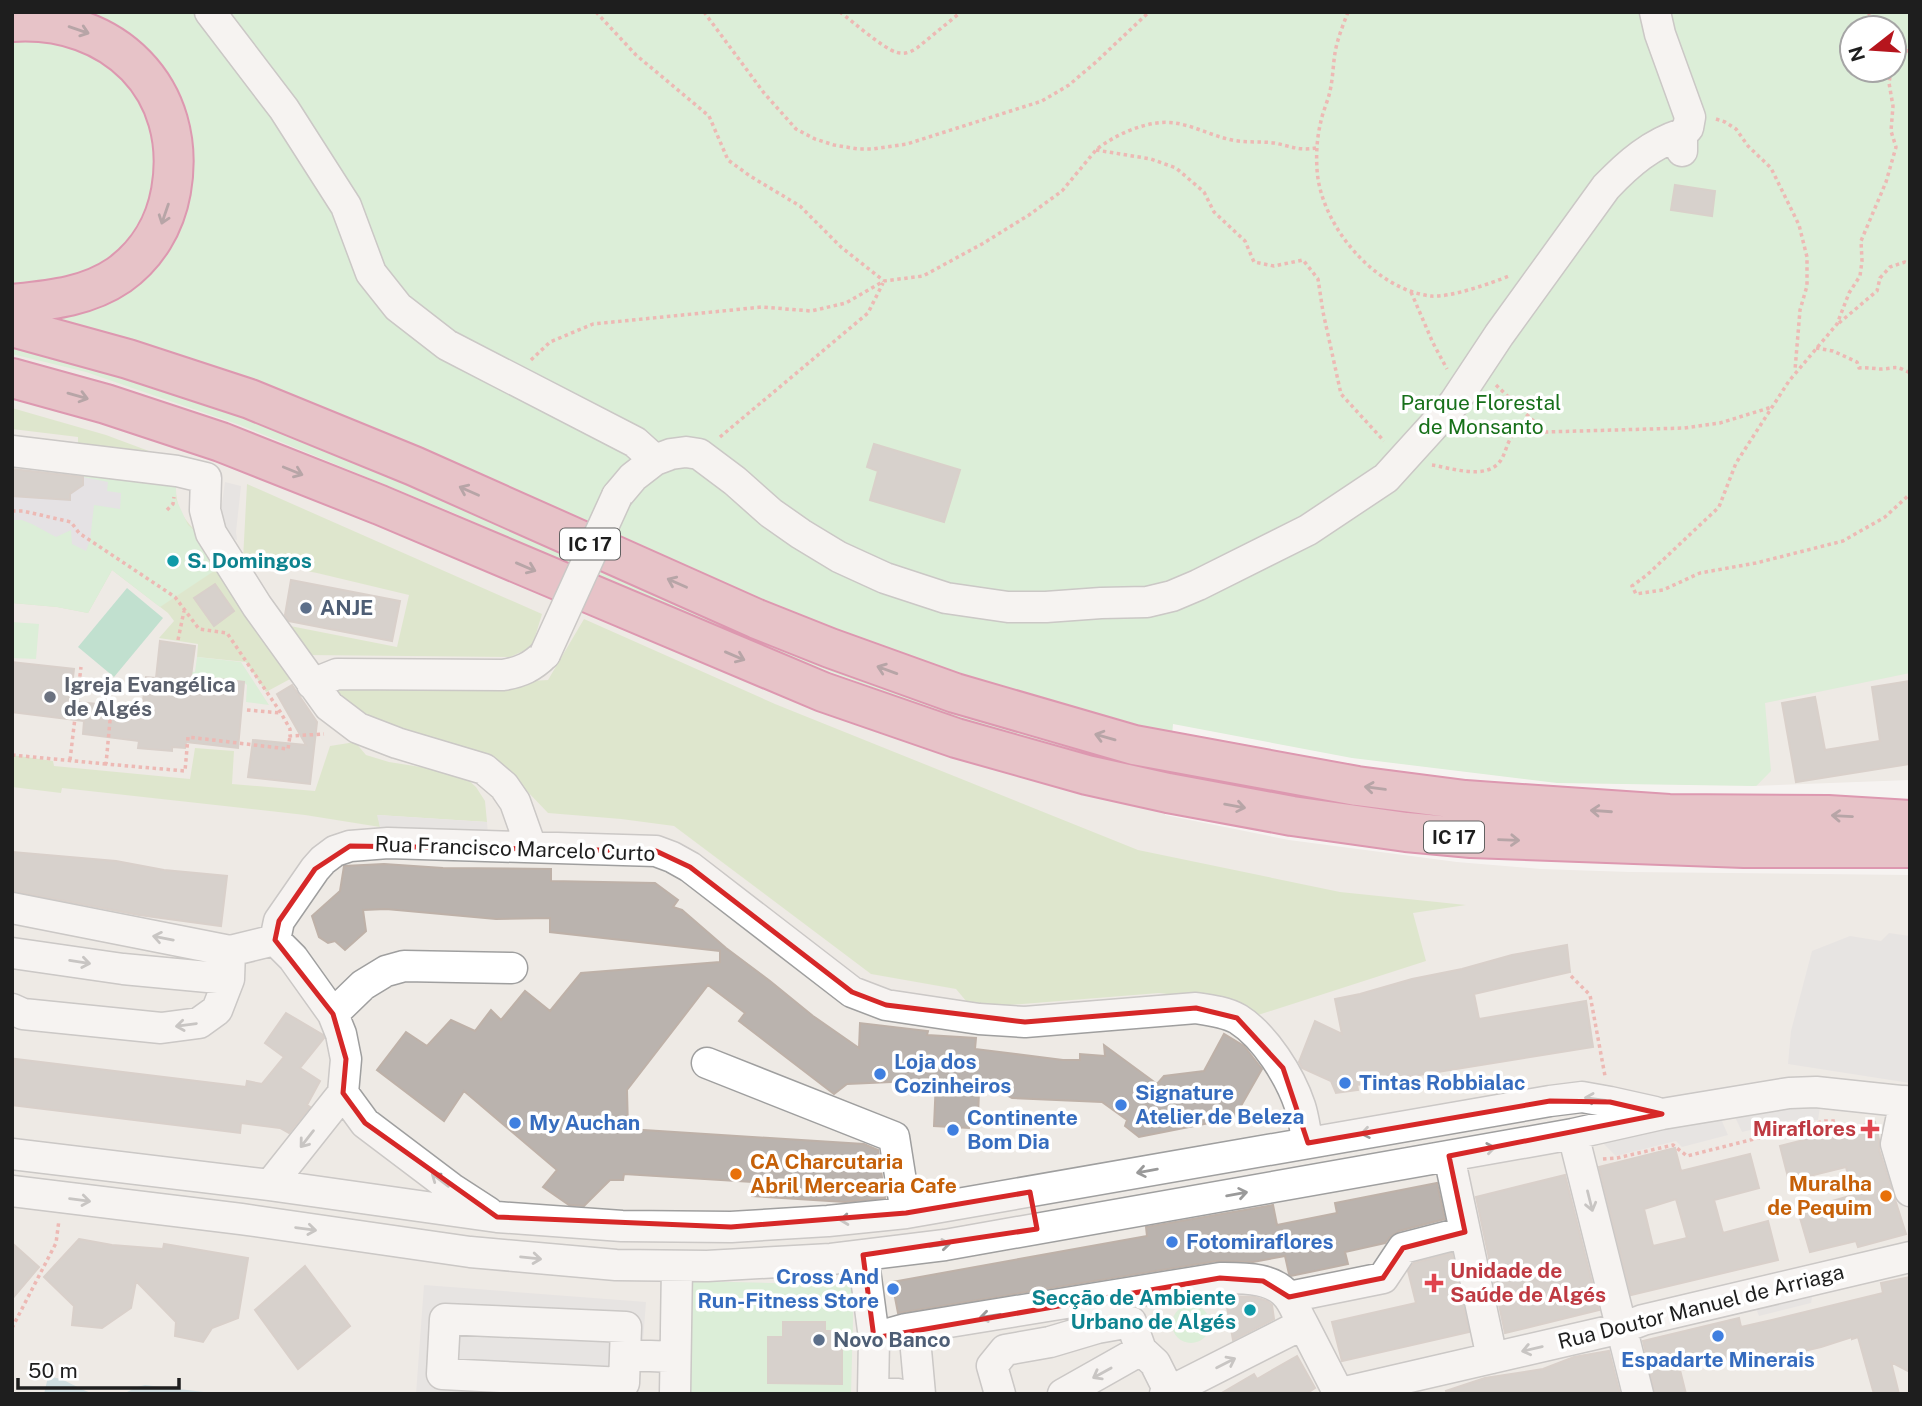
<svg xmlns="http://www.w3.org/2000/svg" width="1922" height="1406" font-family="'Public Sans',sans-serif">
<rect width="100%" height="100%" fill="#eeeae5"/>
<path fill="#cbe3af" d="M12,408l94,27 75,28 -103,-13v-13l-66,-8z
M247,484l295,130 -10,33 -22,10 -206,-2 -24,-31 117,23 12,-52 -92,-22 -74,-14z
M176,485c-1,26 11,39 30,55l86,138 -26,14 -20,-30 -49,-5 1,-13 -39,-6 15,-17 -6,-8 -56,-43 -24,43 -31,-6 -45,-4v-68z
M584,619l191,85 363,146 202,42 126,13 -53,8 13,48 -168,54 -44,-15 -55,-7 -187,15 -16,-19 -85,-15 -197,-148 -53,-7 -73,-6 -45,-47 -118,-39 -25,-12 -27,-23 11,-5 134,-3 70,-4z
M355,742l11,13 23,7 51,8 24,6 12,11 9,14 2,21 -109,-7 2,12 -75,-12 -243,-27 -1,5 -49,-6v-32l41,6 1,5 136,13 5,-31 39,3 -2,33 83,7 15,-45z"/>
<path fill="#c6f3c7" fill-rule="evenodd" d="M12,12h1898v661l-145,30 6,68 -49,50 -480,-33 -158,-36 -128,-34 -178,-66 -126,-51 -198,-88 -214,-88 -154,-53 -74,-18zM1852,28h42v42h-42z
M84,467l92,18v14l12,26 18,15 14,27 -60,40 -48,-37 -24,43 -31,-6 -45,-4v-107l57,4 1,-6 12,-9z
M12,622l27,2 -3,35 -24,-1z
M197,657l44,5 28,43 -23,-3 1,-17 -3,-3 -43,-5 -1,6 -44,-5v-10l39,4z
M688,1281l166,4 -3,109h-165z
M1172 1324a19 19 0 1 1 38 0a19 19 0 1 1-38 0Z"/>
<path fill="#8ad5b4" d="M127,588l36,30 -49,59 -36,-30z"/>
<path fill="#dedede" d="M225,482l16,4 -5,46 1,8 -15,-3 -4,-6z
M377,815l110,7 1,13 -108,-8z
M1889,933l21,3v147l-122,-19 3,-33 21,-80 38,-15 31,5z
M1791,1107h29l-2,13h-26l-50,12 -7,-15z
M1721,1119l7,16 -46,12 -6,-6 -60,15 -15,-15z
M424,1285l222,17 -7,92h-223z
M1813,1292l-2,11 -52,13 -4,-10z"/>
<path fill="#d9d9e3" d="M83,477l25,5 -1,9 14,2 -1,16 -26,-4 -4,35 -4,11 -14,-7 -1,-14 -15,7 -24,-13 -10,-4h-10v-24l57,4 1,-6 12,-9z"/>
<path fill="#a9cfd7" d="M48,1377c18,0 31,14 48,17h-52z
M145,1385l59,7 7,2h-88l14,-7z"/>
<path fill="#fff" d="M1173,724l179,34 205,25 196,3 157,-6v95l-280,-3 -89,-3 -84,-7 -168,-22 -124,-25z"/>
<path fill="#bab3ae" stroke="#beb1a8" stroke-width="2" fill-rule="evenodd" d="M1675,185l40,6 -3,25 -41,-6z
M874,444l86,26 -16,52 -74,-22 8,-29 -11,-4z
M12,469l71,8v8l-13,9v6l-58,-4z
M291,580l109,21 -8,40 -103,-20 -4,-6z
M215,584l19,27 -20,15 -20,-28z
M160,641l35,5 -4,30 53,6 -6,66 -52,-6 -1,6 -13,-1v4l-34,-3 1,-7 -56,-7 1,-13 -72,-9v-50l62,7 -4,32 72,8 4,-32 10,1z
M1910,681v83l-114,18 -14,-79 33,-6 10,53 55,-9 -8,-54z
M292,685l25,37 -7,62 -62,-7 5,-37 53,5 -29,-51z
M12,852l104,9 48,9 63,6 -6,50 -82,-11 -127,-24z
M384,864l59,4 108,1v12l104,2 23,17 -5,7 9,3 44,38 44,33 43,35 46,32 1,-25 68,8 -1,4 49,3 -1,11 88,11h17v-6l25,2 -1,-11 53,39 7,-8 40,-5 20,-37 20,12 18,23 -28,49 -95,19 -14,-11 2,-6 -25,-18 -90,-4 -9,-5 -24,-1 -1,25 -8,-1 -1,12 -35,-2 2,-46 -89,4 -13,10 -95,-73 6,-8 -37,-28 -81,105 1,39 236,15 14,6 7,48 -40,4 -93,-6 1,-14 -129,-8 -1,6h-13l-26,26 -15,-1 -26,-18 14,-17 -93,-79 -20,30 -67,-51 29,-38 21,14 24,-26 24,11 16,-21 10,10 24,-29 25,20 31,-38 139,-11v-11l-170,-19v-14l-54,1 -110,-10 -23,1 3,21 -21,19 -10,-9 -7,2 -9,-6 -7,-21 28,-25 4,-25z
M1567,945l3,27 -96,22 5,25 107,-18 7,46 -236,38 1,5 -22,3 -5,-12 -29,-13 -3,-6 16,-41 27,13 -7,-35 25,-5 52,-15 50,-10 50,-14z
M286,1013l37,22 1,3 -24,30 20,13 -13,24 3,2 -21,26 -9,-5 -39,-5 -1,10 -228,-28v-40h3v-6l231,28 1,-6 15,3 22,-27 -19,-14z
M1875,1122l4,17v10l27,85 -48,13 -2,-6 -46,11 -12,-41 55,-16 -7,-28 -57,14 -9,-35z
M1675,1148l6,23 69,-17 9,34 -45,12 9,33 45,-12 10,39 -147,35 -32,-128zM1676,1199l11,39 -34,8 -9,-37z
M1565,1175l34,135 -94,23 -29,-136z
M1437,1183l8,36 -46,12 -10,7 -4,5 -40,9 3,12 -57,12 -2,-2 -4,-18 -32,6 -36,-1 -319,52 -6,-31 255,-46 -1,-9 127,-22 4,20 60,-12 -2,-10z
M79,1239l33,6 51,4 1,-5 84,14 -10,60 -26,10 -9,14 -28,-6 1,-14 -40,-41 -5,27 -29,20 -30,-3 2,-19 -30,-29z
M12,1243l27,24 -27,32z
M1452,1253l17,79 -127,29 -10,-39 84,-19 -8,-32 6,-8z
M305,1266l45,60 -52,43 -43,-59z
M1910,1277v95l-19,-10 8,32h-25l-16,-57 -6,2v-2l-31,10 -71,17 -2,-10 -68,16 6,24h-31l-12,-53 96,-23 2,9 31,-7 111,-27 -2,-10z
M1225,1296l30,1 12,4 5,4 2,14 -41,21z
M783,1322h42v9h17v53l-74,-1v-46h15z
M1609,1351l11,43h-173l-1,-3 39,-13 58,-9 31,-12z
M1297,1356l18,32 -9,6h-86l34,-20 3,5z"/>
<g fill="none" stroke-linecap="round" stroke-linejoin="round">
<g stroke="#9f9f9f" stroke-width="33">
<path id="minor" d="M210,12l74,97 62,97 25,67 27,34 49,38 188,97 20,18
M1655,12l5,22 30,83 -2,11 -6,6v17
M12,451l165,20 29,7 -1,32 6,23 46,73 72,100 29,22 39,15 87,26 20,17 11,16 16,45
M617,496l16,-19 22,-17 16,-6 15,-2 13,2 36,27 36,32 30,21 38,23 46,21 61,20 62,9h38l55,-4 46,-1 25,-6 26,-11 110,-55 78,-52 68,-75 45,-68 107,-148c23,-24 45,-43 76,-53
M312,684l25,-10 166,1c18,-3 29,-8 42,-21
M12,908l218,43 45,-11 18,18 40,56
M275,940l4,-19 36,-52 8,-9 12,-9 15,-5 38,-3 268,8 16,6 18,10 162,125 34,13 93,14 46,3 171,-14c14,2 30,4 42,11 27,17 52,57 62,87 4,12 5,25 8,37
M12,953l111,16 106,10 1,-28
M12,1009l11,5 138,14 38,-5 18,-13 12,-31
M707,1063l187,74 12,76
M343,1093l22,30 86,65 37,24
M1905,1101l-9,43 14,47
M1573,1134l65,260
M12,1154l258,31 227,32 125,9 109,1 97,-6 78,-8 644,-112 32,-4 28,5 45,10
M1449,1156l43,202
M270,1185l73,-92 3,-34 -5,-25 -8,-20 30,-29 23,-14 18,-5 108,2
M12,1191l229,28 229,33 146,13 91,1 124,-7 114,-14 628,-111 89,-20 127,-21 27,-1 94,10
M863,1255l11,83 -1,56
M1289,1297l94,-19 20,-30 62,-16
M445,1319l181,8 -2,56 -182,-9z
M1303,1324l36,70
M914,1328l6,66
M874,1338l32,-9 314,-51c23,0 55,-1 69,20 6,8 9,18 14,26l-138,70
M625,1355l50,2
M873,1393l25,1
M675,1394l2,-128
M1000,1394l-8,-28 13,-16 45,-8 47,-14 34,-6 10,28 14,13 14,28
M1063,1394l78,-44
M1336,1394l286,-66 21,-8 267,-63"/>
</g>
<g stroke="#c7366f" stroke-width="42">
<path id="highway" d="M12,22c101,-7 177,67 159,169 -6,34 -24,64 -52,84 -32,22 -69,25 -107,29
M12,327l116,32 122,40 164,67 343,153 73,29 125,45 179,52 223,41 108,14 204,14 159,1 82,5
M12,378l94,26 115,38 159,63 443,187 133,46 131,37 81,18 124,23 114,16 65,6 273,10h166"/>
</g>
<path stroke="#eb7e78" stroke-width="3.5" stroke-dasharray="3.5 3.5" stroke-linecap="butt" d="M596,12l40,43 73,61 19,44 22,16 50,30 41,41 43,34
M704,12l60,81 32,36 19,10 19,6 24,4h14l35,-5 135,-43 27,-16 27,-23 53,-50
M840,12c12,9 44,37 56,40 8,3 15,0 21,-4l44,-36
M1348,12c-5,13 -11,28 -13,41 -2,12 -2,25 -5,38 -2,10 -7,20 -9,30 -4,16 -5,32 -4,48 3,56 58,121 114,127 18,2 61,-13 78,-20
M1868,12l10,16
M1894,44l16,8
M1891,70l-2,13 4,23 -2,25 5,16 -10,35 -25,59 1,20 -2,15 -11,17 -12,31 -48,57 -53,82 -17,44 -72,68 -15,11 4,8 27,-4 37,-17 56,-10 87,-22 42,-24 25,-23
M1716,119l9,3 11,7 12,17 23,22 28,57 8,32v29l-7,24 -5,60
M1096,150l55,9 25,9 28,24 10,20 31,29 9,21 20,4 29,-6 15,19 5,33 18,82 43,47
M1411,292l22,51 14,26
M1839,323l38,-32 3,-13 10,-11 15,-5 5,2
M1816,348l17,3 24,11 2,6c9,-1 16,1 23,1 15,-1 13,-4 28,4
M531,360l19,-18 43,-18 169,-17 49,4 35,-8 38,-22 39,-5 59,-32 47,-29 33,-24 34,-41c19,-16 54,-31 79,-27 20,3 37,13 57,17 14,3 28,1 42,3 17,3 24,8 42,5
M1496,385l49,47
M720,437l148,-124 15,-30
M1432,465c20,3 55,16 69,-5 5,-8 6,-18 12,-25l32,-3 139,-4 36,-5 52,-16
M167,510l6,-6 1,-7
M12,511h11l48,11 8,11 96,64 24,32 28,4 54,80 9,16v7l34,-2
M178,640l6,-29
M112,699l-6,65 79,7 3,-34 100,12 2,-13
M247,710l34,3
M12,755l94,9
M70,760l11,-93
M1571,976l19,19 15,81
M1603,1159l14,-1 56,-13 14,11 138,-35h10
M12,1328l44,-85 3,-23"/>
<use href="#minor" stroke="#fff" stroke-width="30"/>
<use href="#highway" stroke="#dd94a5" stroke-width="38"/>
<g stroke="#9f9f9f" stroke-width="33" stroke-linecap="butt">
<path id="minor-bridge" d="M545,654l72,-158"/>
</g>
<use href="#minor-bridge" stroke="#fff" stroke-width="30"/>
</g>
<defs><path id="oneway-shaft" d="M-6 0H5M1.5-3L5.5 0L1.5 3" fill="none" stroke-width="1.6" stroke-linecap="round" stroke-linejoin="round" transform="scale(1.75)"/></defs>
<g stroke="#74535b">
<use href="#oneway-shaft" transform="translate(79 30) rotate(19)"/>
<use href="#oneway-shaft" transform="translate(165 214) rotate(109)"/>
<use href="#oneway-shaft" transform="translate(78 396) rotate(16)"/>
<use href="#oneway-shaft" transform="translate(293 471) rotate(22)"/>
<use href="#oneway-shaft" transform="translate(469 491) rotate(-156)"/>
<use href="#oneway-shaft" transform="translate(526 567) rotate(23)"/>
<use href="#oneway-shaft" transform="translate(677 583) rotate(-156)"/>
<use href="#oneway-shaft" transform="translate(735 656) rotate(23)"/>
<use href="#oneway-shaft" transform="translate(887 670) rotate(-160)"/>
<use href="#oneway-shaft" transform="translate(1105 737) rotate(-164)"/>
<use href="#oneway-shaft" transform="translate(1375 788) rotate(-172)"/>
<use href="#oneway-shaft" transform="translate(1235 806) rotate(10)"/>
<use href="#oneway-shaft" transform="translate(1601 811) rotate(-176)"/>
<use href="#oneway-shaft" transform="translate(1842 816) rotate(-177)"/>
<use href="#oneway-shaft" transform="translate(1509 840) rotate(2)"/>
</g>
<g stroke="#9a9a9a">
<use href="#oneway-shaft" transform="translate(163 938) rotate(-169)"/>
<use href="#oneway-shaft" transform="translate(80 962) rotate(9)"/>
<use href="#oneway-shaft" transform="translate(186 1025) rotate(172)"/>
<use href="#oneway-shaft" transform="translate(1595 1099) rotate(-172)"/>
<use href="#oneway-shaft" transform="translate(1371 1132) rotate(170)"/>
<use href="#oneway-shaft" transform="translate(307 1139) rotate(128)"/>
<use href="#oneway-shaft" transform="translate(1485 1149) rotate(-9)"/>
<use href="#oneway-shaft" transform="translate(1147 1171) rotate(170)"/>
<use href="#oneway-shaft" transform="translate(440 1180) rotate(-143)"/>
<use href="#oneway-shaft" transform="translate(1237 1194) rotate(-10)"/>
<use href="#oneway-shaft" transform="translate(80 1200) rotate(7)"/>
<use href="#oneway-shaft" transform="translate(1590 1201) rotate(76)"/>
<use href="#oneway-shaft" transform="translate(850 1219) rotate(174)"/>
<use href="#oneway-shaft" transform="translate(306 1229) rotate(8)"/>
<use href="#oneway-shaft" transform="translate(940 1245) rotate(-8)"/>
<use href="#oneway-shaft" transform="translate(531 1258) rotate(6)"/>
<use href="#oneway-shaft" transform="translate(990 1316) rotate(171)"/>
<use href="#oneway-shaft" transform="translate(1532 1349) rotate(167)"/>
<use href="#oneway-shaft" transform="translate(1226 1363) rotate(-27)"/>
<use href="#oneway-shaft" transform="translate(1102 1373) rotate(151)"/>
</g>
<path d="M0 0H1922V1406H0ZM350,846l306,5 34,16 162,125 34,13 139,17 171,-14 41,10 46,50 25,75 242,-42 60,1 52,12 -213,42 16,76 -62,16 -20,30 -94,19 -26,-16 -43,-3 -346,60 -11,-83 174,-26 -7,-37 -124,21 -175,14 -234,-10 -132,-94 -22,-30 3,-34 -13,-45 -58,-74 4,-19 36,-52z" fill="#eeeae5" fill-opacity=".55" fill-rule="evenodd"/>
<path fill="none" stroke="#d62828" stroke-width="5" stroke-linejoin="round" d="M350,846l306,5 34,16 162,125 34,13 139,17 171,-14 41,10 46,50 25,75 242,-42 60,1 52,12 -213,42 16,76 -62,16 -20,30 -94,19 -26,-16 -43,-3 -346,60 -11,-83 174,-26 -7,-37 -124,21 -175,14 -234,-10 -132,-94 -22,-30 3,-34 -13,-45 -58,-74 4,-19 36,-52z"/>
<g fill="#0f9aa8" stroke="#fff" stroke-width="2.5">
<circle cx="173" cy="561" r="7"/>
<circle cx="1250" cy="1310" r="7"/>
</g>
<g fill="#5c6f8a" stroke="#fff" stroke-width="2.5">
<circle cx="306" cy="608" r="7"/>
<circle cx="819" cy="1340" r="7"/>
</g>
<circle fill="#6b7280" stroke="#fff" stroke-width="2.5" cx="50" cy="697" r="7"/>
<g fill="#3f7fe0" stroke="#fff" stroke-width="2.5">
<circle cx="880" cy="1074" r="7"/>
<circle cx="1345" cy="1083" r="7"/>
<circle cx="1121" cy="1105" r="7"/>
<circle cx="515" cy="1123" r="7"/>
<circle cx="953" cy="1130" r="7"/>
<circle cx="1172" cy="1242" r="7"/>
<circle cx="893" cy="1289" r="7"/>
<circle cx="1718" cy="1336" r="7"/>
</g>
<g fill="#e0444e" stroke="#fff" stroke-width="2.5">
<path d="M1866.5 1118.5h7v7h7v7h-7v7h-7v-7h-7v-7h7z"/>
<path d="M1430.5 1272.5h7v7h7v7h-7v7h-7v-7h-7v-7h7z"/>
</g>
<g fill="#e8710a" stroke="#fff" stroke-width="2.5">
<circle cx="736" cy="1174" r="7"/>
<circle cx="1886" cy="1196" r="7"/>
</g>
<g text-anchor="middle" stroke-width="7" stroke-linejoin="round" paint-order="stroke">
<g fill="#fff" stroke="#626262" stroke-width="2">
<rect x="560" y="528.5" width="60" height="31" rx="5"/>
<rect x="1424" y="821.5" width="60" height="31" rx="5"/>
</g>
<g font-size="19" font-weight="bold" fill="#1e1e1e">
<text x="590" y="551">IC 17</text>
<text x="1454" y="844">IC 17</text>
</g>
<g font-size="21" fill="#17701a" stroke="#fff">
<text x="1481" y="410">Parque Florestal<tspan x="1481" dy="24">de Monsanto</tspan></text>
</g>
<g font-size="21" font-weight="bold" fill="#0d838f" stroke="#fff" text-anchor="start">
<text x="187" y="568">S. Domingos</text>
<text x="1236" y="1305" text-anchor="end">Secção de Ambiente<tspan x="1236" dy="24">Urbano de Algés</tspan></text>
</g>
<g font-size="21" font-weight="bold" fill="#4e5e75" stroke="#fff" text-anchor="start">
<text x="320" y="615">ANJE</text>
<text x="833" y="1347">Novo Banco</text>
</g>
<g font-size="21" font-weight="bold" fill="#5b616d" stroke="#fff" text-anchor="start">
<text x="64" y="692">Igreja Evangélica<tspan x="64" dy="24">de Algés</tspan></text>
</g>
<g font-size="21" fill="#1e1e1e" stroke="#fff">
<text transform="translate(515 849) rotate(2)" y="7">Rua Francisco Marcelo Curto</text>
<text transform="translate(1701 1307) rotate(-14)" y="7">Rua Doutor Manuel de Arriaga</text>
</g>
<g font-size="21" font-weight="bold" fill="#366cbe" stroke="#fff" text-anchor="start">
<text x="894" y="1069">Loja dos<tspan x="894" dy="24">Cozinheiros</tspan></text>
<text x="1359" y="1090">Tintas Robbialac</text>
<text x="1135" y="1100">Signature<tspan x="1135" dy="24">Atelier de Beleza</tspan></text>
<text x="967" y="1125">Continente<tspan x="967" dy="24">Bom Dia</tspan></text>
<text x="529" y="1130">My Auchan</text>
<text x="1186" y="1249">Fotomiraflores</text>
<text x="879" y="1284" text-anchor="end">Cross And<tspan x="879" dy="24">Run-Fitness Store</tspan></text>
<text x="1718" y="1367" text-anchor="middle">Espadarte Minerais</text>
</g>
<g font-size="21" font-weight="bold" fill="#be3a42" stroke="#fff" text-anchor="end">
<text x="1856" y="1136">Miraflores</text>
<text x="1450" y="1278" text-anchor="start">Unidade de<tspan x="1450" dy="24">Saúde de Algés</tspan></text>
</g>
<g font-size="21" font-weight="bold" fill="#c56008" stroke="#fff" text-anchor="start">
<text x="750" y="1169">CA Charcutaria<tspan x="750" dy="24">Abril Mercearia Cafe</tspan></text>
<text x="1872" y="1191" text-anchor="end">Muralha<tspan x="1872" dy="24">de Pequim</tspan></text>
</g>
</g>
<rect width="1922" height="1406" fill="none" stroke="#1e1e1e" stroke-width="28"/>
<g transform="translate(1873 49) rotate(253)"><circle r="33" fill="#ffffff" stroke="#a5a5a5" stroke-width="2"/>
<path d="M0-5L12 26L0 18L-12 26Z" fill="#b6151d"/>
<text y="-10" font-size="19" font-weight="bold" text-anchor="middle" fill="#1e1e1e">N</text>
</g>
<path d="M18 1378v10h161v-10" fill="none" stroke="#1e1e1e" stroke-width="3.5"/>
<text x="28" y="1378" font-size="21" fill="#1e1e1e" stroke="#ffffff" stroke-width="5" paint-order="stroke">50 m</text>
</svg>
